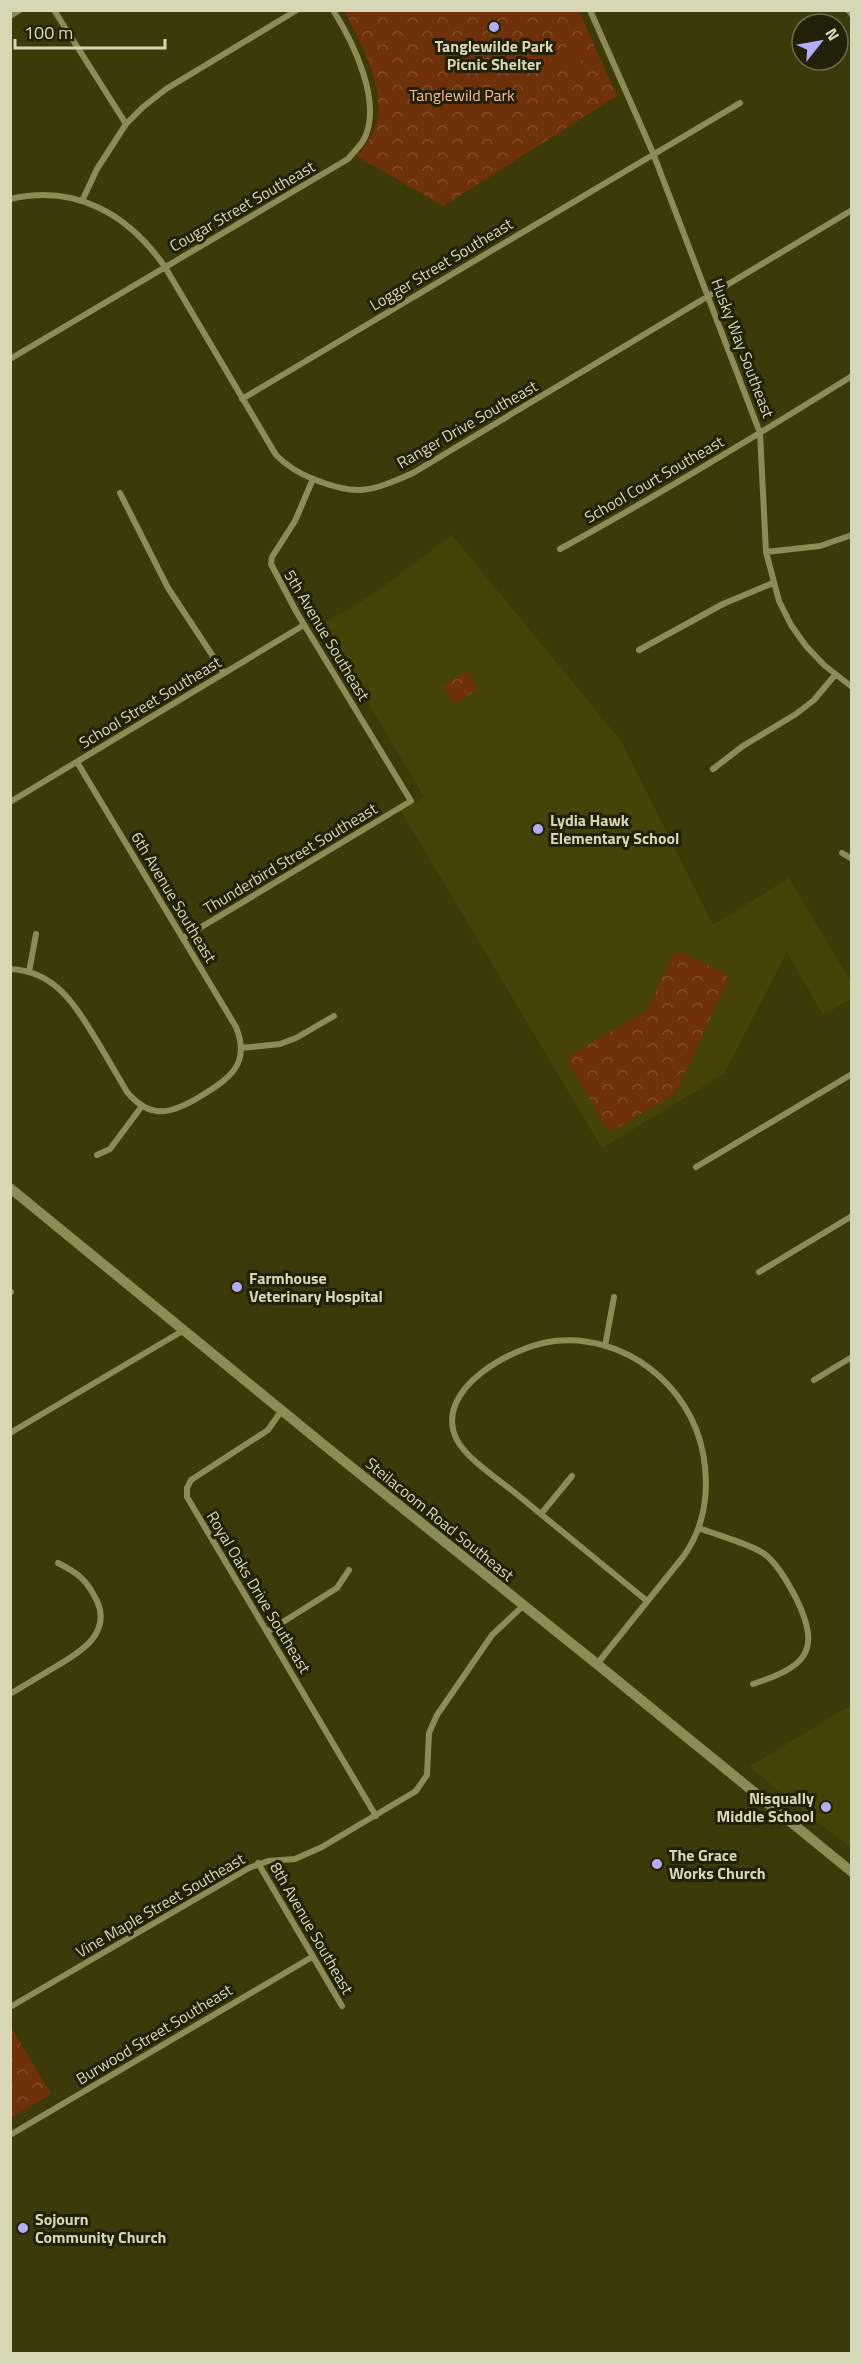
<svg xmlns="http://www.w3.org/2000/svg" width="862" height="2364" font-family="'Titillium Web',sans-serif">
<defs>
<pattern id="park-crowns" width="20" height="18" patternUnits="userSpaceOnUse" patternTransform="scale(1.5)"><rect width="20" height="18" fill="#6f310a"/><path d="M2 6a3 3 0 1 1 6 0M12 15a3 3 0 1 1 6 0" fill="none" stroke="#834e2c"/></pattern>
</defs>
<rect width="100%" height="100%" fill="#3c3a08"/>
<path fill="#464309" d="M452,535l169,206 92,184 76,-47 62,104v17l-28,16 -36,-63 -63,122 -122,74 -201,-337 23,-14 -102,-172 50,-30z
M851,1705v143l-102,-81z"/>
<path fill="url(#park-crowns)" d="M344,11h235l38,85 -174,110 -86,-50c6,-7 12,-15 16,-23 18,-35 -12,-92 -29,-122z
M467,671l11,18 -24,15 -11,-18z
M678,951l48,23 2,7 -54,114 -61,35h-5l-40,-68 3,-7 76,-45 27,-57z
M11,2027l40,67 -40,24 -1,-90z"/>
<path fill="#6f310a" d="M578,42l8,17 -33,16 -9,-18z"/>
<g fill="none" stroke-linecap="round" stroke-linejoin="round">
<path stroke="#8d8c56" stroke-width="6" d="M54,10l72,114
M590,10l63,143 107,280 6,119 13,49 12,24 15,21 18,19 28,22
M848,10l4,5
M10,16l10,-6
M10,199c66,-15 118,15 155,68l111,188c11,11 20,17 35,23 45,19 59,14 102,-5l439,-263
M82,201l15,-32 29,-45 17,-17 23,-18 131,-79
M10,359l338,-200c5,-6 11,-12 15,-18 21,-37 -10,-99 -30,-131
M242,399l498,-296
M120,493l48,95 56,85
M560,549c99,-54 196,-113 292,-173
M766,552l54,-6 32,-11
M639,650l84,-46 50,-21
M713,769l30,-23 53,-32 18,-14 21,-25
M10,802l294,-177
M842,853l10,6
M183,938l228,-137 -114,-188 -26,-49 1,-7 23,-36 18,-42
M10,969c44,2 63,33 84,67 11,18 22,37 33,56 24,29 46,21 74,4 29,-18 50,-32 35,-69l-159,-265
M29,972l7,-38
M241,1048l39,-4 16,-6 38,-22
M97,1155l13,-6 32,-43
M696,1167l156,-93
M759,1272l93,-56
M10,1292h1
M605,1346l9,-49
M814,1380l38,-23
M282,1410l-14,20 -77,50 -4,8v9l189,319
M10,1433l174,-103
M541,1514l31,-38
M699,1528c17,7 56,17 68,28 12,10 22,29 29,42 27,55 8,69 -43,86
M267,1632l70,-44 12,-18
M597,1664l86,-107c22,-30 27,-68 20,-104 -13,-68 -78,-119 -148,-112 -40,4 -124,48 -98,99 9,18 41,39 57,52 44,36 89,73 133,109
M10,1694c15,-9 30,-18 45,-27 24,-14 57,-33 42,-66 -10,-21 -19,-28 -39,-38
M258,1863l84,143
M10,2007l239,-139 19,-7 27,-2 27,-12 94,-56 11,-16 2,-42 8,-18 55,-80 32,-30
M10,2135l302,-178"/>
<path stroke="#8d8c56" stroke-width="10" d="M10,1188l314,257 273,219 255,208"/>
</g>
<g fill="#b2adf9" stroke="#222107" stroke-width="2">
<circle cx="494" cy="27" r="6"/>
<circle cx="538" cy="829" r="6"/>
<circle cx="237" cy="1287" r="6"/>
<circle cx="826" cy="1807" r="6"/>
<circle cx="657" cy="1864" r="6"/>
<circle cx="23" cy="2228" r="6"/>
</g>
<g text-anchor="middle" stroke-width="6" stroke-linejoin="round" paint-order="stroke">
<g font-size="16" font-weight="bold" fill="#d7d7b8" stroke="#222107" text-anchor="start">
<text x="494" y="52" text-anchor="middle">Tanglewilde Park<tspan x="494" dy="18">Picnic Shelter</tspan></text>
<text x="550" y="826">Lydia Hawk<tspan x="550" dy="18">Elementary School</tspan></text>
<text x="249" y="1284">Farmhouse<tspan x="249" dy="18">Veterinary Hospital</tspan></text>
<text x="814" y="1804" text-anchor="end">Nisqually<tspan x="814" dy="18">Middle School</tspan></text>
<text x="669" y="1861">The Grace<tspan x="669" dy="18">Works Church</tspan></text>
<text x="35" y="2225">Sojourn<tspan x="35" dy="18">Community Church</tspan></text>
</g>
<g font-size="16" fill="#f4ba9e" stroke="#222107">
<text x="462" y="101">Tanglewild Park</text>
</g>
<g font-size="16" fill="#d7d7b8" stroke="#222107">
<text transform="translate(242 206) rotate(-30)" y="6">Cougar Street Southeast</text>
<text transform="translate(441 264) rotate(-31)" y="6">Logger Street Southeast</text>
<text transform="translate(743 348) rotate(69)" y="6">Husky Way Southeast</text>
<text transform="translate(467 424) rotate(-30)" y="6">Ranger Drive Southeast</text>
<text transform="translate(654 479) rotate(-30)" y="6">School Court Southeast</text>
<text transform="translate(327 635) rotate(59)" y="6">5th Avenue Southeast</text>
<text transform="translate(150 702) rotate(-31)" y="6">School Street Southeast</text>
<text transform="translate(290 858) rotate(-31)" y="6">Thunderbird Street Southeast</text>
<text transform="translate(174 897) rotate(59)" y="6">6th Avenue Southeast</text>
<text transform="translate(440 1519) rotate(39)" y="6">Steilacoom Road Southeast</text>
<text transform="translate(259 1592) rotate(59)" y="6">Royal Oaks Drive Southeast</text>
<text transform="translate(160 1905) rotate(-30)" y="6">Vine Maple Street Southeast</text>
<text transform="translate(312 1928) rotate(60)" y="6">8th Avenue Southeast</text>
<text transform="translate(154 2034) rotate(-31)" y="6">Burwood Street Southeast</text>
</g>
</g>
<rect width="862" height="2364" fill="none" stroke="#d7d7b8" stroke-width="24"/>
<g transform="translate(820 42) rotate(59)"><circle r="28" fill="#222107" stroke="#6a6a4e" stroke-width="1.5"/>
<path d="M0-4.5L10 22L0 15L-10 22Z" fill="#b2adf9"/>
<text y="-9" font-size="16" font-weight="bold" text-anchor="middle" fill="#d7d7b8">N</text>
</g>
<path d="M15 39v9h150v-9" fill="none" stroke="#d7d7b8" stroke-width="3"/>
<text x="24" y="39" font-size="18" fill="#d7d7b8" stroke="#222107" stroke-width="4.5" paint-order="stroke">100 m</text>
</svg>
